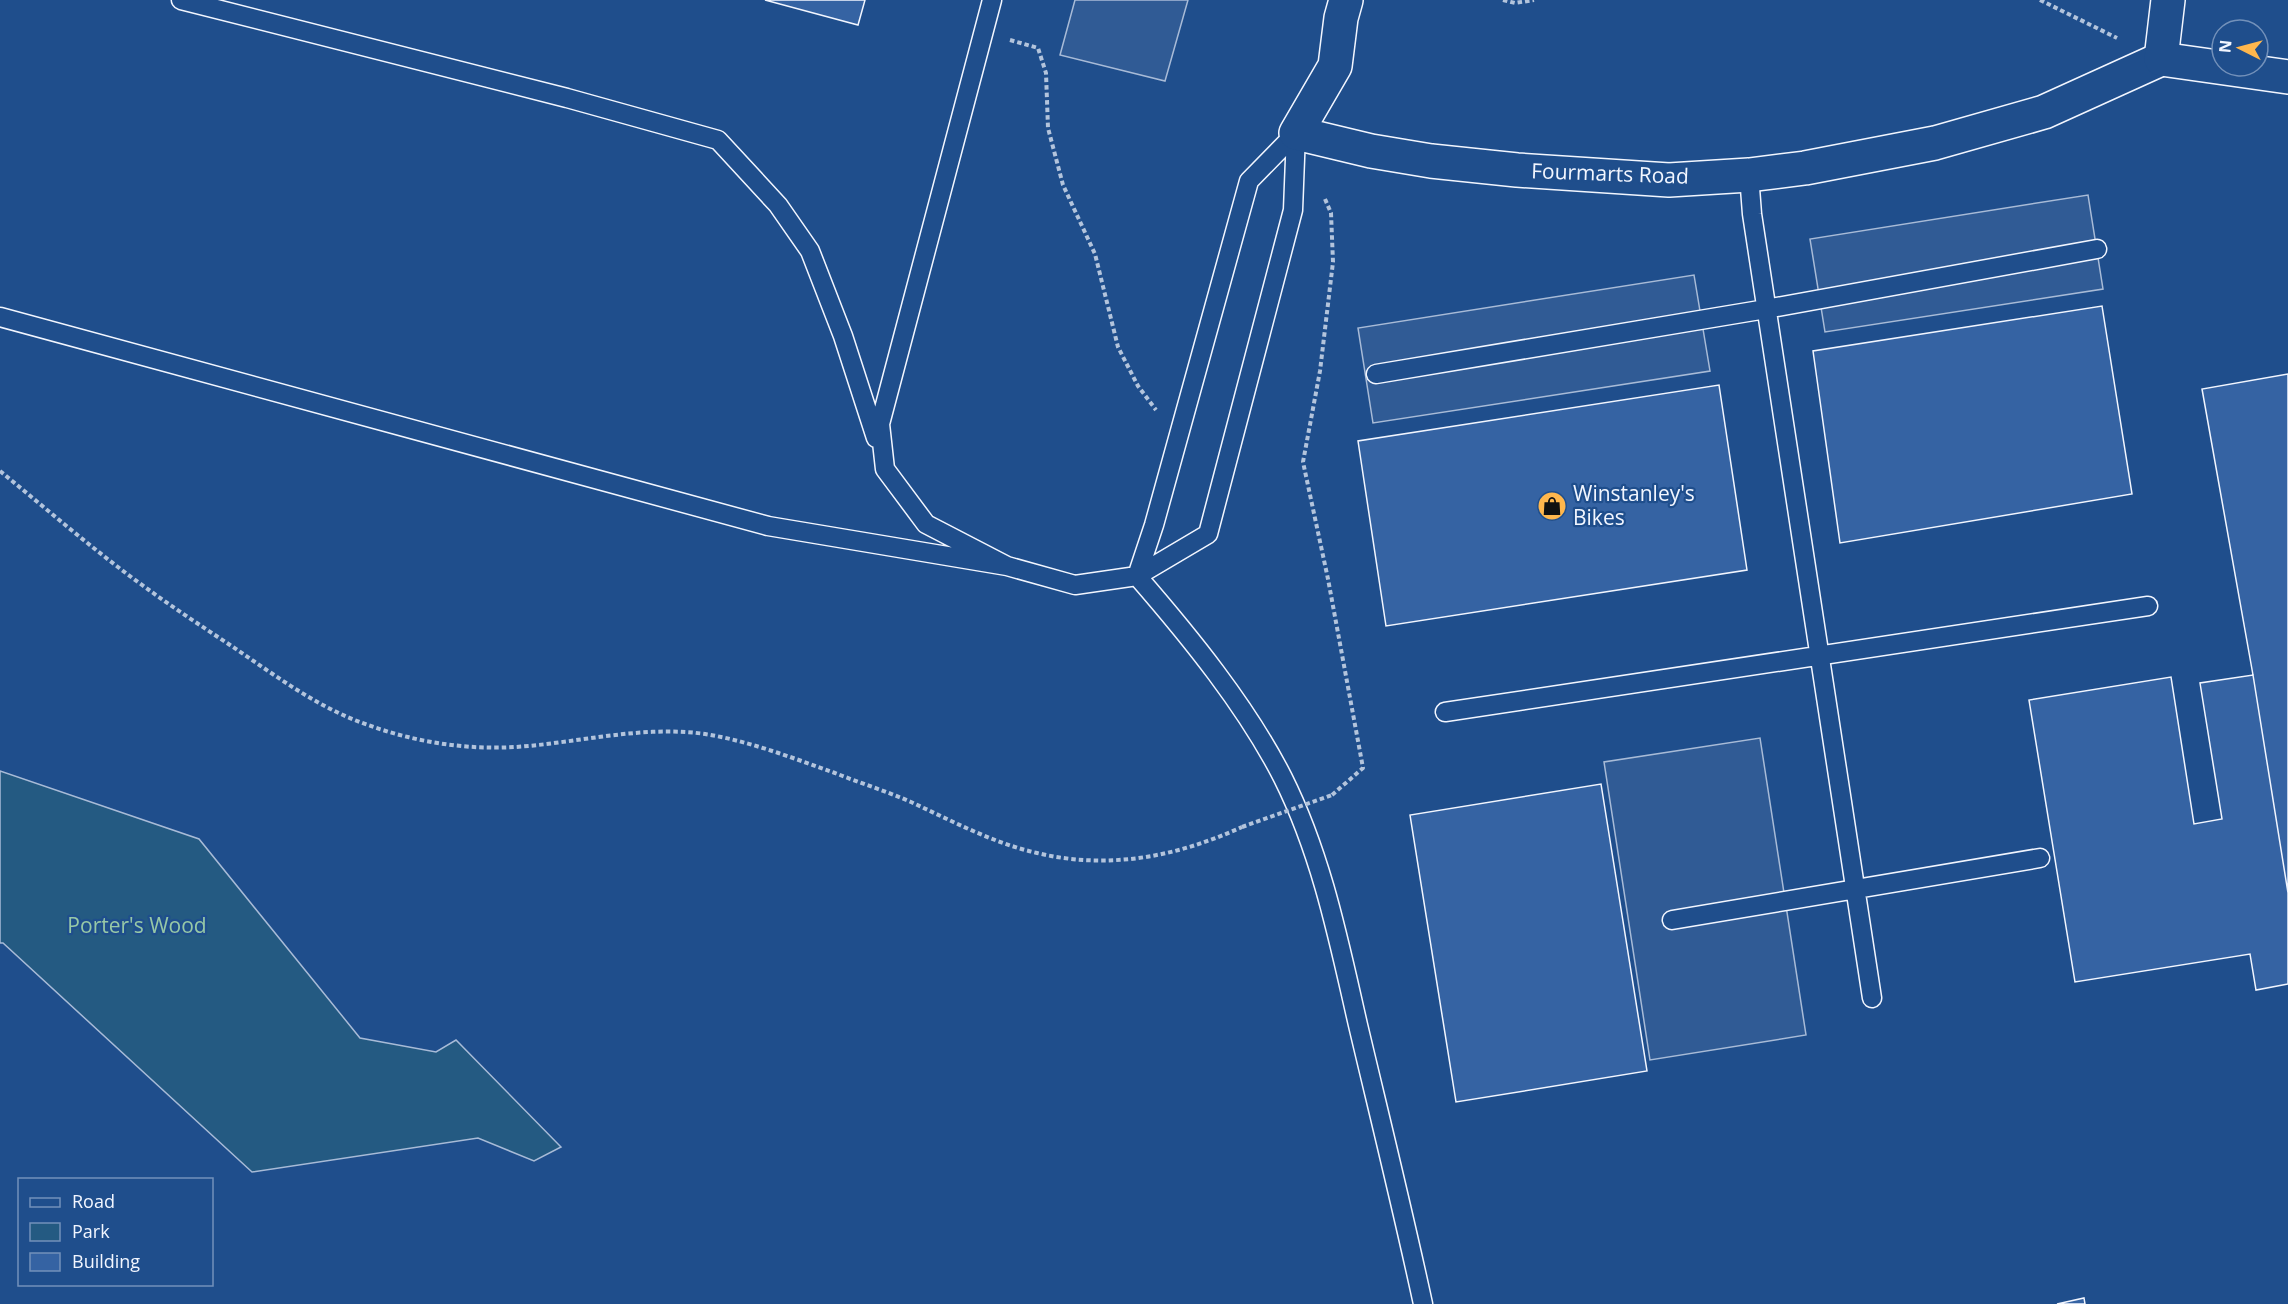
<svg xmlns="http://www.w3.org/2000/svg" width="2288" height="1304" font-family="'Open Sans',sans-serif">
<rect width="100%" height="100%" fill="#1f4e8c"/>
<path fill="#245a82" stroke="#a8bbd7" stroke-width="1.5" d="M0,771l199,68 161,199 76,14 20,-12 105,107 -27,14 -56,-23 -226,34 -249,-229h-3z"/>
<path fill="#305b95" stroke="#a8bbd7" stroke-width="1.5" d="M1075,0h113l-23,81 -105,-26z
M2088,195l15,94 -278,43 -15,-93z
M1694,275l16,96 -337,52 -15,-95z
M1760,738l46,297 -156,25 -46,-298z"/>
<path fill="#3563a3" stroke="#f2f6ff" stroke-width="1.5" d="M765,0h100l-7,25z
M2102,306l30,188 -292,49 -27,-192z
M2288,374v519l-35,-218 -51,-286z
M1719,385l28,185 -361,56 -28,-185z
M2253,675l35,218v91l-32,6 -6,-36 -175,28 -46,-282 142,-23 23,147 28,-5 -22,-136z
M1601,784l46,287 -191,31 -46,-287z
M2084,1298l1,6h-28z"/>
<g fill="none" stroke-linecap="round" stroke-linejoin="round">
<g stroke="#f2f6ff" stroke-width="21">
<path id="lane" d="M181,0l386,98 151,42 60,65 32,46 33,85 33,102
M1749,175l3,39 120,784
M0,317l768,209 239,40 -81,-42 -41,-55 -5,-45 112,-424
M1376,374l390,-65 331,-60
M1007,566l68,19 62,-9 71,-42 85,-324 3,-77
M1137,576c53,61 110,131 146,202 39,78 56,164 75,247 22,93 45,186 65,279
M1137,576l17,-51 95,-344 47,-48
M1445,712l703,-106
M1672,920l368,-62"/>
</g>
<g stroke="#f2f6ff" stroke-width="36">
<path id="street" d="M1346,0l-5,18 -6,48 -39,67 75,18 60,10 86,9 152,10 80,-5 56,-7 130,-25 109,-31 117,-53"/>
</g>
<g stroke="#f2f6ff" stroke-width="36">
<path id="secondary" d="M2168,0l-7,59 127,18"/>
</g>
<path stroke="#b3c4dc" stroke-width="4" stroke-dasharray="4.5 3" stroke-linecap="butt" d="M1503,0l12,3 19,-3
M2040,0l77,38
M1010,40l28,8 8,25 2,55 15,57 32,69 23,93 20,39 18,24
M1325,199l6,14 2,49 -13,109 -17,91 25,117 35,189 -31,27
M0,471c49,40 97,82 149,119 29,21 60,41 90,61 41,28 82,58 129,74 47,17 98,25 147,22 63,-4 126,-22 190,-13 44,7 88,24 130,39 25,10 51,18 76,29 41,19 82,41 126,51 71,17 139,4 205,-26"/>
<use href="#lane" stroke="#1f4e8c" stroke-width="18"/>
<use href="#street" stroke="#1f4e8c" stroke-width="33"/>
<use href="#secondary" stroke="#1f4e8c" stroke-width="33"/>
<path stroke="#b3c4dc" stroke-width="4" stroke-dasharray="4.5 3" stroke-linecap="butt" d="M1242,827l90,-32"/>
</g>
<defs>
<g id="shop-disc" transform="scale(1.5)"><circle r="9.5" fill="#ffb74d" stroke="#1f4e8c"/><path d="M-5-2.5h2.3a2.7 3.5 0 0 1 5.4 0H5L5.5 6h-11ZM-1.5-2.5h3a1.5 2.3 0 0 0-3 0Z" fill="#111"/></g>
</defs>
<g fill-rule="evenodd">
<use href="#shop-disc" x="1552" y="506"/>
</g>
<g text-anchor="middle" stroke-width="4.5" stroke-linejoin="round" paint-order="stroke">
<g font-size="21" fill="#f2f6ff" stroke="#1f4e8c">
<text transform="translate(1610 174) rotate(2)" y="7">Fourmarts Road</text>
</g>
<g font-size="21" fill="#f2f6ff" stroke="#1f4e8c" text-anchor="start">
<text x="1573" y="501">Winstanley's<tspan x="1573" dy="24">Bikes</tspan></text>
</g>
<g font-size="21" fill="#97c8a6" stroke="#1f4e8c">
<text x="137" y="933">Porter's Wood</text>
</g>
</g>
<rect x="18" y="1178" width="195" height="108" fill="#1f4e8c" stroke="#7391ba" stroke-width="1.5"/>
<rect x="30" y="1198" width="30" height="9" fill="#1f4e8c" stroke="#7391ba" stroke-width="1.5"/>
<text x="72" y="1208" font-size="18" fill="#f2f6ff">Road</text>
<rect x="30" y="1223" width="30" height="18" fill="#245a82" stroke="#7391ba" stroke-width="1.5"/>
<text x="72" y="1238" font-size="18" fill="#f2f6ff">Park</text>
<rect x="30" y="1253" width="30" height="18" fill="#3563a3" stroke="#7391ba" stroke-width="1.5"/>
<text x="72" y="1268" font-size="18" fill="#f2f6ff">Building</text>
<g transform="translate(2240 48) rotate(276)"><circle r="28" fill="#1f4e8c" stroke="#7391ba" stroke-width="1.5"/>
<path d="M0-4.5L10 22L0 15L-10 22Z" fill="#ffb74d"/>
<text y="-9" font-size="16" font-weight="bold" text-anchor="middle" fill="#f2f6ff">N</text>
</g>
</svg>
